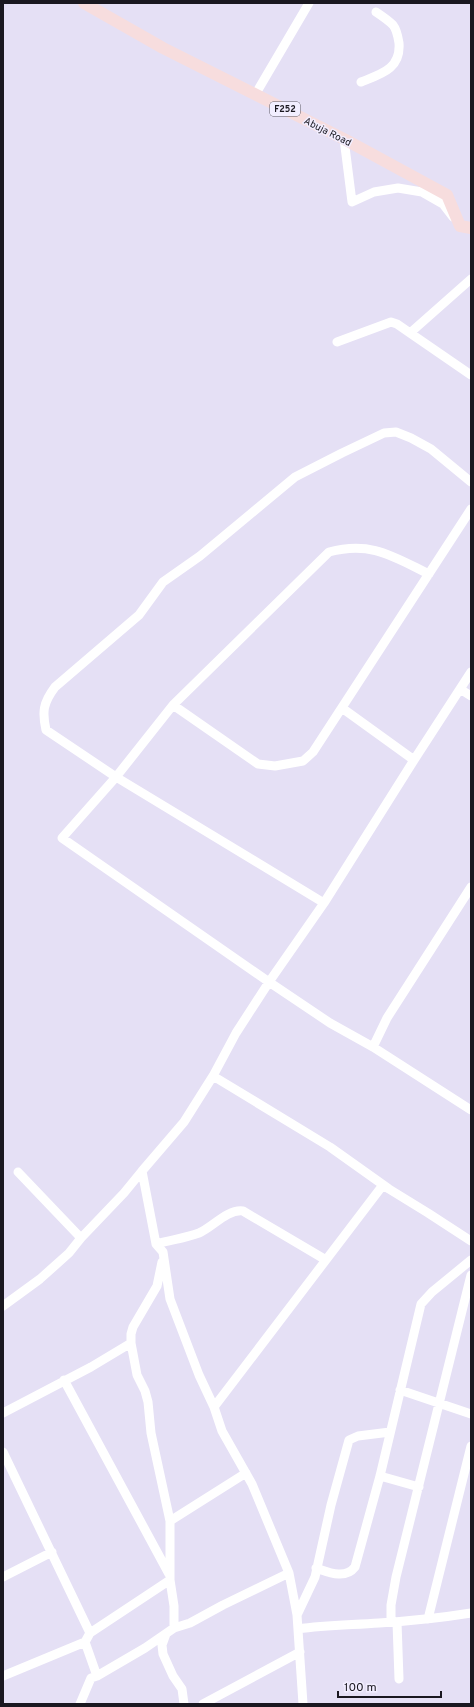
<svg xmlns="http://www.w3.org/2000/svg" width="474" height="1707" font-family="Overpass,sans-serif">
<rect width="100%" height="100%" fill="#e5e0f5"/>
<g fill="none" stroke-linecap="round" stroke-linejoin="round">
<path stroke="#fff" stroke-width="9" d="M361,82c20,-8 40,-13 38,-39 -1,-6 -2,-13 -6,-18 -5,-5 -11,-9 -17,-13
M255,95l54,-92
M344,139l8,63 22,-10 24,-4 24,4 21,12 10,13
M410,333l61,42
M337,342l54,-20 6,2 13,9 61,-54
M429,574c-37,-18 -58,-33 -100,-22l-156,153 -57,72 -54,61 207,144 61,41 43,24 98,63
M460,689l11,7
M173,705l85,59 17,2 28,-5 10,-9 158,-243
M342,708l72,52
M324,903l-208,-126 -70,-47c-4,-18 -3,-27 9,-43l84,-72 24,-33 37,-26 95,-79 47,-24 42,-20 12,-1 15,6 20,11 40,33
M373,1047l14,-29 84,-131
M213,1076l117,71 59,42 39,24 43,28
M18,1172l63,66
M156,1244c14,-4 30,-6 43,-11 14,-6 28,-24 44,-22l83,49
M162,1262l-5,24 -24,41 -2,7v9l6,32 8,16 3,11 3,31 19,88v59l4,26v22
M3,1306l37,-27 29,-26 12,-15 43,-45 18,-22
M64,1380l105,194
M400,1390l71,24
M214,1407l169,-222
M3,1413l88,-46 40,-24
M3,1452l87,181
M380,1476l39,11
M170,1521l76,-48
M316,1568c12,4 29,12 39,-1l25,-91 41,-172 11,-12 39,-32
M3,1577l49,-25
M297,1615l18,-38 16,-72 18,-65 9,-4 32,-4
M428,1619l43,-173
M391,1622v-17l5,-28 75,-302
M397,1622l2,57
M298,1629c27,-4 54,-4 81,-6 31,-2 61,-5 92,-10
M166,1634l-4,11 1,9 10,22 9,13 2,15
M85,1642l12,34
M3,1676l82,-34 5,-9 80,-53
M80,1704l11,-26 6,-2 48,-28 29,-20 16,-5 33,-18 66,-32
M203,1704l97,-52
M303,1704l-6,-89 -8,-42 -37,-89 -30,-53 -8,-24 -15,-32 -29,-76 -7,-47 -7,-8 -14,-73 42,-49 29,-46 23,-43 33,-51 55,-79 90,-143 57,-88"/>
<path stroke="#f7ddde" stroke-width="12" d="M84,3l79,45 181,91 103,56 13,31 11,2"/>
</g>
<g text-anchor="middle" stroke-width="3" stroke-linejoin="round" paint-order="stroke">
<rect fill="#f2eeff" stroke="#5b5863" stroke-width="1" x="270" y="102" width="30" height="14" rx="3"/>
<g font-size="9" font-weight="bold" fill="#1a1820">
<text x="285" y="112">F252</text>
</g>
<g font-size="10" fill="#1a1820" stroke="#f2eeff">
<text transform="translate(328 131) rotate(27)" y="4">Abuja Road</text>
</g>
</g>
<rect width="474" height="1707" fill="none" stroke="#1a1820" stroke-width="8"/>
<path d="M338 1691v6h103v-6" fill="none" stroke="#1a1820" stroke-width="2"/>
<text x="344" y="1691" font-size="12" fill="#1a1820" stroke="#f2eeff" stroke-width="3" paint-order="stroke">100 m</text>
</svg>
